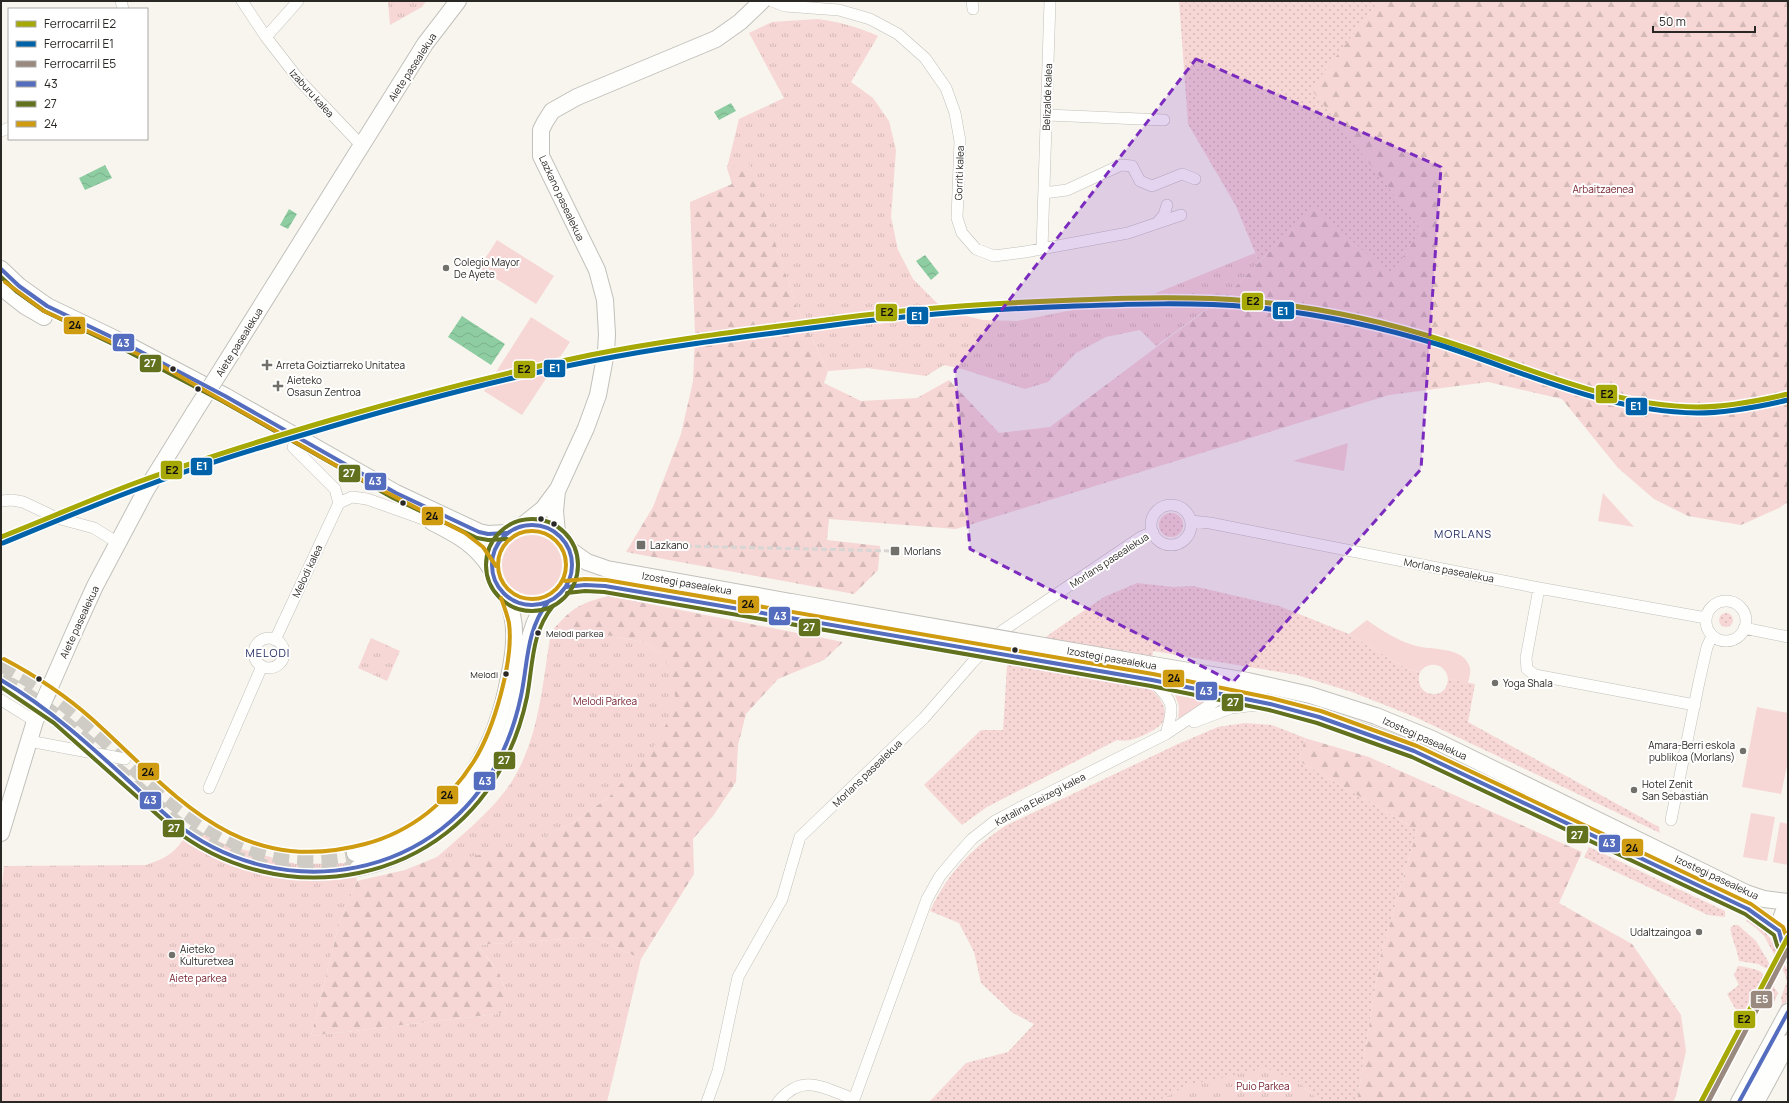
<svg xmlns="http://www.w3.org/2000/svg" width="1789" height="1103" font-family="Manrope,sans-serif">
<defs>
<pattern id="grass-dots" width="8" height="8" patternUnits="userSpaceOnUse"><rect width="8" height="8" fill="#f6d7d5"/><path d="M2 2h.1M6 6h.1" fill="none" stroke="#d3b9b7" stroke-width="1.8" stroke-linecap="round"/></pattern>
<pattern id="forest-firs" width="22" height="20" patternUnits="userSpaceOnUse"><rect width="22" height="20" fill="#f6d7d5"/><path d="M5 1l3.5 6h-7zM16 11l3.5 6h-7z" fill="#d3b9b7"/></pattern>
<pattern id="park-tufts" width="24" height="20" patternUnits="userSpaceOnUse"><rect width="24" height="20" fill="#f6d7d5"/><path d="M3 7l-1-3M5 7V3M7 7l1-3M15 17l-1-3M17 17v-4M19 17l1-3" fill="none" stroke="#d3b9b7"/></pattern>
<pattern id="water-waves" width="16" height="10" patternUnits="userSpaceOnUse"><rect width="16" height="10" fill="#8ecda2"/><path d="M0 5q4-4 8 0t8 0" fill="none" stroke="#7bb08b"/></pattern>
</defs>
<rect width="100%" height="100%" fill="#f8f5ee"/>
<path fill="url(#grass-dots)" d="M1179,1h200l-67,88 109,140 -30,48 -77,-70 -55,55 -23,-56 -48,-82z
M1159 525a12 12 0 1 1 24 0a12 12 0 1 1-24 0Z
M1137,583l36,4 20,-1 86,20 70,28 58,35 13,3c-8,25 27,31 28,7l27,5 -7,38 191,105 1,6 -245,-116 -63,-25 -55,-17 -144,-24 -4,37c12,8 24,28 9,39 -4,3 -10,6 -14,8 -10,4 -16,7 -27,5l-130,67 -25,18 -38,-40 57,-55h22l4,-64 47,-35 50,-34z
M1719 620a7 7 0 1 1 14 0a7 7 0 1 1-14 0Z
M1245,723l27,2 33,13 -6,23 118,69 -37,128 -23,144h-36l-24,-21 -108,4 -33,17h-227l37,-39 42,-11 26,-28 -21,-11 -32,-30 -7,-31 -15,-29 -29,-12c18,-38 40,-61 75,-85l173,-82 40,-17z
M1589,847l136,64v6l-17,-2 -124,-58z
M1747,918l6,4 15,13 20,36v26l-6,14 -2,-1 2,-7 -1,-6 6,-15 -2,-8 -21,-38 -8,-8 -10,-7z
M1734,925h4l18,16 19,32 -17,-9 -19,-3c-1,-11 -10,-27 -8,-34z
M1738,966c27,4 25,6 40,27l-6,14 -4,-2 4,-9 -15,-9 -16,32 -14,-25 12,-9 -5,-10z"/>
<path fill="url(#forest-firs)" d="M1379,1h409v501l-9,6 -38,17 -53,-9 -34,-17 -36,-31 -56,-69 -74,-17 -99,13 -433,134 -127,-10 -2,21 53,6 -2,24 -24,24 -228,-42 27,-45 28,-73 12,-53 2,-46 -5,-133 42,-18 -5,-16 22,-6 48,146 31,63 -4,12 37,18 56,-3 32,-18 50,53 51,-6 181,-136 83,-85 77,70 30,-47 -110,-140z
M609,596l234,46 -19,18 -46,19 -32,35 -8,31 -2,37 -23,34 -20,23 1,35 -53,85 -47,-22 -117,8 23,29 7,22 -2,17 -194,23 29,-116 17,-39 48,-11 32,-13 12,4 94,-23 34,-18 33,-24 50,-143 -17,-11 -31,-6 -61,-4c20,-23 28,-29 58,-36z
M1305,738l64,19 213,95 -23,51 73,41 49,71 5,36 -10,45 -3,6h-316l23,-144 37,-128 -118,-69z"/>
<path fill="url(#park-tufts)" d="M388,1h38l-4,6 -32,18z
M818,19c22,3 40,8 60,17l-27,46 22,16 16,23 7,29 -5,67 7,33 15,29 24,24 25,12 21,5 34,1 137,-27 101,-41 4,9 -28,29 -75,55 -16,-16 -34,7 -30,16 -28,29 -23,7 -63,-20 -18,-4 -18,11 -59,-8 -39,3 -31,-63 -48,-145 -22,5 12,-49 45,-21 -35,-65 23,-11z
M551,632l61,4 31,6 17,11 12,20 3,23 -5,20 -13,27 -47,53 -33,24 -34,18 -33,11 -61,12 -12,-4c24,-21 49,-41 68,-66 34,-44 37,-106 46,-159z
M371,638l29,13 -13,30 -29,-13z
M191,828l36,17 69,19 58,-1 3,18 -17,39 -29,116 194,-23c4,-34 -8,-43 -28,-68l117,-8 47,22 -34,143h-606v-207l3,-29 142,-1c26,-9 30,-14 45,-37z
M1266,1068l31,13 24,21h-165l33,-17z"/>
<path fill="#f6d7d5" d="M497,240l57,36 -18,28 -57,-36z
M531,317l39,25 -48,73 -38,-24z
M1348,443l-4,28 -51,-10z
M1603,493l31,34 -36,-6z
M502 565a30 30 0 1 1 60 0a30 30 0 1 1-60 0Z
M1367,620c14,10 30,20 46,25 17,6 51,0 57,23 1,4 -1,10 -2,15l-20,-4c-2,-16 -19,-19 -28,-7l-13,-3 -58,-35z
M1175,695l34,6 -31,20 1,-15z
M1757,707l31,6v48l-7,33 -39,-7z
M1751,813l24,4 -8,44 -24,-4z
M1780,822l8,2v41l-15,-3z"/>
<path fill="url(#water-waves)" d="M731,103l5,8 -17,9 -5,-8z
M105,165l7,13 -27,12 -6,-12z
M289,209l8,5 -9,15 -8,-4z
M925,255l14,18 -8,7 -15,-19z
M462,316l43,28 -14,21 -43,-28z"/>
<g fill="none" stroke-linecap="round" stroke-linejoin="round">
<path stroke="#cfccc6" stroke-width="16" stroke-dasharray="16 8" stroke-linecap="butt" d="M1,664c25,13 50,28 71,46 87,75 152,171 283,143
M1,680c54,29 97,73 141,113 17,15 33,31 51,43 48,33 109,44 165,32"/>
<g stroke="#c2c0bb" stroke-width="12">
<path id="street" d="M121,1l2,8
M242,1l24,36 34,44 62,65
M772,1l13,5 54,4 31,9 28,15 27,24 21,30 9,25 5,28 -3,77 5,15 14,16 18,7 31,-4 103,-19 53,-18
M972,1l1,8
M266,37l32,-36
M1047,115l117,5
M1,131l8,-3
M1044,193l23,-3 54,-25 11,1 8,15 12,5 30,-12 13,5
M1157,223l7,-8 3,-10
M1042,249l8,-248
M293,447l42,42 4,14 13,-6 15,2 62,22
M1,501l11,-1 11,2 34,16 37,10 24,15
M1151 525a20 20 0 1 1 40 0a20 20 0 1 1-40 0Z
M1191,521l19,2 329,65 167,30
M1539,588l-13,70 1,11 8,6 160,30
M1706 621a20 20 0 1 1 40 0a20 20 0 1 1-40 0Z
M1744,628l44,9
M254 653a15 15 0 1 1 30 0a15 15 0 1 1-30 0Z
M275,640l64,-137
M1152,680c21,23 23,23 14,54
M1,700l34,21
M1194,722l37,-14 26,-3
M29,741l96,18
M209,788l53,-122
M1671,820l28,-138 8,-35 5,-11
M707,1102l11,-31 20,-94 44,-78 18,-62 124,-119 48,-55 30,-32 139,-94 12,-5
M778,1102c25,-30 45,-14 76,-3
M853,1102l74,-203 13,-23 15,-18 17,-19 23,-18 30,-16 141,-71 60,-40 19,-5 17,2"/>
</g>
<g stroke="#c2c0bb" stroke-width="18">
<path id="secondary" d="M1,269l18,17 28,20 79,38 99,52 171,97 83,39 9,2 19,-1
M1,287l24,19 19,11
M218,375l207,-331 33,-43
M432,522c24,12 45,23 59,47
M492 565a40 40 0 1 1 80 0a40 40 0 1 1-80 0Z
M523,525l20,-16 15,-20 28,-61 12,-33 8,-43 1,-18 -2,-34 -8,-30 -56,-114v-26l4,-8 7,-11 25,-14 139,-58 24,-17 22,-21
M557,533l-2,-22 2,-20
M570,550l17,12 20,7 184,33
M566,587l19,-2 20,1 184,32
M1153,665l95,16 62,14 66,21 56,23 314,154 18,6 24,3
M1152,680l118,24 49,13 48,16 47,18 334,158 31,22
M1,833l34,-112 40,-91 20,-44 51,-96 49,-79
M355,853c91,-22 138,-88 154,-176 6,-28 9,-55 -3,-81
M358,868c86,-18 145,-87 163,-171 6,-30 4,-72 27,-95
M1788,904c-11,17 -11,34 0,50
M1739,1102l49,-90
M1756,1102l32,-59"/>
</g>
<use href="#street" stroke="#fefefc" stroke-width="11"/>
<use href="#secondary" stroke="#fefefc" stroke-width="16"/>
<path stroke="#d7d6d4" stroke-width="3" stroke-dasharray="6 3" stroke-linecap="butt" d="M641,545l254,6"/>
<g stroke="#c2c0bb" stroke-width="18" stroke-linecap="butt">
<path id="secondary-bridge" d="M195,411l23,-36
M791,602l362,63
M789,618l363,62"/>
</g>
<use href="#secondary-bridge" stroke="#fefefc" stroke-width="16"/>
<g stroke="#fff" stroke-width="7">
<path id="bus-1" d="M1,269l18,17 28,20 79,38 99,52 171,97 83,39 9,2 19,-1
M492 565a40 40 0 1 1 80 0a40 40 0 1 1-80 0Z
M566,587l19,-2 20,1 547,94 118,24 49,13 95,34 334,158 31,22 3,12 6,11
M1,680c65,38 116,92 172,141 108,88 271,59 330,-70 8,-17 14,-36 18,-55 7,-33 5,-66 27,-94
M1739,1102l49,-90"/>
</g>
<g stroke="#fff" stroke-width="7">
<path id="bus-2" d="M1,277l15,14 28,20 79,38 99,52 171,97 84,40 11,2 19,-1
M486 565a46 46 0 1 1 92 0a46 46 0 1 1-92 0Z
M567,593l18,-2 19,1 547,94 118,24 48,13 95,34 333,157 29,21 3,10 6,12
M1,687l53,36 116,103c110,90 280,60 339,-74 8,-17 14,-36 18,-55 6,-32 4,-64 26,-91"/>
</g>
<g stroke="#fff" stroke-width="7">
<path id="bus-3" d="M5,282l39,29 111,51 196,112 114,59 18,14 13,19
M498 565a34 34 0 1 1 68 0a34 34 0 1 1-68 0Z
M565,581l20,-2 21,1 547,94 118,24 50,13 96,35 334,158 32,23 5,14
M4,659c32,17 61,36 88,60 84,76 145,159 273,125 46,-12 84,-43 109,-83 20,-32 40,-101 35,-138 -2,-9 -5,-17 -8,-25"/>
</g>
<use href="#bus-1" stroke="#546dbe" stroke-width="4"/>
<use href="#bus-2" stroke="#61711d" stroke-width="4"/>
<use href="#bus-3" stroke="#cf9b10" stroke-width="4"/>
<g stroke="#fff" stroke-width="8">
<path id="rail-1" d="M1,537c46,-18 91,-38 137,-55 63,-23 128,-43 193,-62 86,-25 172,-47 259,-65 76,-15 152,-24 228,-34 85,-12 171,-18 257,-21 59,-2 117,-4 175,1 68,6 134,20 198,41 82,26 162,64 249,65 31,0 61,-6 91,-13
M1701,1102l87,-165"/>
</g>
<g stroke="#fff" stroke-width="8">
<path id="rail-2" d="M3,543c46,-19 91,-38 137,-55 63,-24 128,-43 193,-62 85,-25 171,-48 259,-65 75,-15 151,-24 227,-34 86,-12 171,-18 257,-21 58,-2 117,-4 175,1 64,6 127,19 189,38 84,27 167,67 257,68 31,0 61,-6 91,-13"/>
</g>
<g stroke="#fff" stroke-width="8">
<path id="rail-3" d="M1708,1102l80,-152"/>
</g>
<use href="#rail-1" stroke="#a6a805" stroke-width="5"/>
<use href="#rail-2" stroke="#0063a9" stroke-width="5"/>
<use href="#rail-3" stroke="#9a897e" stroke-width="5"/>
</g>
<path fill="#7b2cbf" fill-opacity="0.2" stroke="#7b2cbf" stroke-width="3" stroke-dasharray="8 5" stroke-linejoin="round" d="M1196,59l245,108 -20,302 -188,213 -263,-133 -15,-179z"/>
<g fill="#72706b" stroke="#fff" stroke-width="1.5">
<circle cx="446" cy="268" r="4"/>
<path d="M265 359h4v4h4v4h-4v4h-4v-4h-4v-4h4z"/>
<path d="M276 380h4v4h4v4h-4v4h-4v-4h-4v-4h4z"/>
<rect x="636" y="540" width="10" height="10" rx="2"/>
<rect x="890" y="546" width="10" height="10" rx="2"/>
<circle cx="1495" cy="683" r="4"/>
<circle cx="1743" cy="751" r="4"/>
<circle cx="1634" cy="790" r="4"/>
<circle cx="1699" cy="932" r="4"/>
<circle cx="172" cy="955" r="4"/>
</g>
<g fill="#2a2824" stroke="#fff" stroke-width="1.5">
<circle cx="173" cy="369" r="3.5"/>
<circle cx="198" cy="389" r="3.5"/>
<circle cx="403" cy="503" r="3.5"/>
<circle cx="541" cy="519" r="3.5"/>
<circle cx="554" cy="524" r="3.5"/>
<circle cx="538" cy="633" r="3.5"/>
<circle cx="1015" cy="650" r="3.5"/>
<circle cx="506" cy="674" r="3.5"/>
<circle cx="39" cy="679" r="3.5"/>
</g>
<g text-anchor="middle" stroke-width="4" stroke-linejoin="round" paint-order="stroke">
<g font-size="9" fill="#2a2824" stroke="#fff" text-anchor="start">
<text x="546" y="637">Melodi parkea</text>
<text x="498" y="678" text-anchor="end">Melodi</text>
</g>
<g font-size="10" fill="#2a2824" stroke="#fff">
<text transform="translate(412 67) rotate(-57)" y="4">Aiete pasealekua</text>
<text transform="translate(312 93) rotate(48)" y="4">Izaburu kalea</text>
<text transform="translate(1047 97) rotate(-88)" y="4">Belizalde kalea</text>
<text transform="translate(959 173) rotate(-88)" y="4">Gorriti kalea</text>
<text transform="translate(562 198) rotate(65)" y="4">Lazkano pasealekua</text>
<text transform="translate(239 342) rotate(-58)" y="4">Aiete pasealekua</text>
<text transform="translate(1109 560) rotate(-33)" y="4">Morlans pasealekua</text>
<text transform="translate(1449 570) rotate(11)" y="4">Morlans pasealekua</text>
<text transform="translate(307 571) rotate(-65)" y="4">Melodi kalea</text>
<text transform="translate(687 583) rotate(10)" y="4">Izostegi pasealekua</text>
<text transform="translate(79 622) rotate(-65)" y="4">Aiete pasealekua</text>
<text transform="translate(1112 658) rotate(10)" y="4">Izostegi pasealekua</text>
<text transform="translate(1425 738) rotate(24)" y="4">Izostegi pasealekua</text>
<text transform="translate(867 773) rotate(-44)" y="4">Morlans pasealekua</text>
<text transform="translate(1040 799) rotate(-28)" y="4">Katalina Eleizegi kalea</text>
<text transform="translate(1717 877) rotate(25)" y="4">Izostegi pasealekua</text>
</g>
<g font-size="10" fill="#731a28" stroke="#fff">
<text x="1603" y="193">Arbaitzaenea</text>
<text x="605" y="705">Melodi Parkea</text>
<text x="198" y="982">Aiete parkea</text>
<text x="1263" y="1090">Puio Parkea</text>
</g>
<g font-size="10" fill="#2a2824" stroke="#fff" text-anchor="start">
<text x="454" y="266">Colegio Mayor<tspan x="454" dy="12">De Ayete</tspan></text>
<text x="276" y="369">Arreta Goiztiarreko Unitatea</text>
<text x="287" y="384">Aieteko<tspan x="287" dy="12">Osasun Zentroa</tspan></text>
<text x="650" y="549">Lazkano</text>
<text x="904" y="555">Morlans</text>
<text x="1503" y="687">Yoga Shala</text>
<text x="1735" y="749" text-anchor="end">Amara-Berri eskola<tspan x="1735" dy="12">publikoa (Morlans)</tspan></text>
<text x="1642" y="788">Hotel Zenit<tspan x="1642" dy="12">San Sebastián</tspan></text>
<text x="1691" y="936" text-anchor="end">Udaltzaingoa</text>
<text x="180" y="953">Aieteko<tspan x="180" dy="12">Kulturetxea</tspan></text>
</g>
<g font-size="11" letter-spacing="1" fill="#222a63" stroke="#fff">
<text x="1463" y="538">MORLANS</text>
<text x="268" y="657">MELODI</text>
</g>
</g>
<g stroke="#fff" stroke-width="1.5">
<rect x="1241" y="292" width="23" height="19" rx="4" fill="#a6a805"/>
<rect x="1272" y="301" width="23" height="19" rx="4" fill="#0063a9"/>
<rect x="875" y="303" width="23" height="19" rx="4" fill="#a6a805"/>
<rect x="906" y="306" width="23" height="19" rx="4" fill="#0063a9"/>
<rect x="63" y="316" width="23" height="19" rx="4" fill="#cf9b10"/>
<rect x="112" y="333" width="23" height="19" rx="4" fill="#546dbe"/>
<rect x="139" y="354" width="23" height="19" rx="4" fill="#61711d"/>
<rect x="543" y="359" width="23" height="19" rx="4" fill="#0063a9"/>
<rect x="513" y="360" width="23" height="19" rx="4" fill="#a6a805"/>
<rect x="1595" y="384" width="23" height="20" rx="4" fill="#a6a805"/>
<rect x="1625" y="397" width="23" height="19" rx="4" fill="#0063a9"/>
<rect x="190" y="457" width="23" height="19" rx="4" fill="#0063a9"/>
<rect x="160" y="460" width="23" height="20" rx="4" fill="#a6a805"/>
<rect x="338" y="464" width="23" height="19" rx="4" fill="#61711d"/>
<rect x="364" y="472" width="23" height="19" rx="4" fill="#546dbe"/>
<rect x="421" y="506" width="23" height="20" rx="4" fill="#cf9b10"/>
<rect x="737" y="595" width="23" height="19" rx="4" fill="#cf9b10"/>
<rect x="768" y="606" width="23" height="20" rx="4" fill="#546dbe"/>
<rect x="798" y="618" width="23" height="19" rx="4" fill="#61711d"/>
<rect x="1162" y="669" width="23" height="19" rx="4" fill="#cf9b10"/>
<rect x="1195" y="681" width="23" height="20" rx="4" fill="#546dbe"/>
<rect x="1221" y="693" width="23" height="19" rx="4" fill="#61711d"/>
<rect x="493" y="751" width="23" height="19" rx="4" fill="#61711d"/>
<rect x="137" y="762" width="23" height="19" rx="4" fill="#cf9b10"/>
<rect x="473" y="771" width="23" height="20" rx="4" fill="#546dbe"/>
<rect x="436" y="785" width="23" height="20" rx="4" fill="#cf9b10"/>
<rect x="139" y="791" width="23" height="19" rx="4" fill="#546dbe"/>
<rect x="162" y="819" width="23" height="19" rx="4" fill="#61711d"/>
<rect x="1566" y="825" width="23" height="19" rx="4" fill="#61711d"/>
<rect x="1598" y="834" width="23" height="19" rx="4" fill="#546dbe"/>
<rect x="1621" y="838" width="23" height="19" rx="4" fill="#cf9b10"/>
<rect x="1750" y="990" width="23" height="19" rx="4" fill="#9a897e"/>
<rect x="1733" y="1010" width="23" height="19" rx="4" fill="#a6a805"/>
</g>
<g font-size="11" text-anchor="middle" font-weight="bold" fill="#fff">
<text x="1283" y="315">E1</text>
<text x="917" y="320">E1</text>
<text x="123" y="347">43</text>
<text x="150" y="367">27</text>
<text x="555" y="372">E1</text>
<text x="1636" y="410">E1</text>
<text x="202" y="470">E1</text>
<text x="349" y="477">27</text>
<text x="375" y="485">43</text>
<text x="780" y="620">43</text>
<text x="809" y="631">27</text>
<text x="1206" y="695">43</text>
<text x="1233" y="706">27</text>
<text x="504" y="764">27</text>
<text x="485" y="785">43</text>
<text x="150" y="804">43</text>
<text x="174" y="832">27</text>
<text x="1577" y="839">27</text>
<text x="1609" y="847">43</text>
<text x="1762" y="1003">E5</text>
</g>
<g font-size="11" text-anchor="middle" font-weight="bold" fill="#111">
<text x="1253" y="305">E2</text>
<text x="887" y="316">E2</text>
<text x="75" y="329">24</text>
<text x="524" y="373">E2</text>
<text x="1607" y="398">E2</text>
<text x="172" y="474">E2</text>
<text x="432" y="520">24</text>
<text x="748" y="608">24</text>
<text x="1174" y="682">24</text>
<text x="148" y="776">24</text>
<text x="447" y="799">24</text>
<text x="1632" y="852">24</text>
<text x="1744" y="1023">E2</text>
</g>
<rect width="1789" height="1103" fill="none" stroke="#2a2824" stroke-width="4"/>
<rect x="8" y="8" width="140" height="132" fill="#ffffff" stroke="#aaa9a7"/>
<rect x="16" y="21" width="20" height="6" fill="#a6a805" stroke="#aaa9a7"/>
<text x="44" y="28" font-size="12" fill="#2a2824">Ferrocarril E2</text>
<rect x="16" y="41" width="20" height="6" fill="#0063a9" stroke="#aaa9a7"/>
<text x="44" y="48" font-size="12" fill="#2a2824">Ferrocarril E1</text>
<rect x="16" y="61" width="20" height="6" fill="#9a897e" stroke="#aaa9a7"/>
<text x="44" y="68" font-size="12" fill="#2a2824">Ferrocarril E5</text>
<rect x="16" y="81" width="20" height="6" fill="#546dbe" stroke="#aaa9a7"/>
<text x="44" y="88" font-size="12" fill="#2a2824">43</text>
<rect x="16" y="101" width="20" height="6" fill="#61711d" stroke="#aaa9a7"/>
<text x="44" y="108" font-size="12" fill="#2a2824">27</text>
<rect x="16" y="121" width="20" height="6" fill="#cf9b10" stroke="#aaa9a7"/>
<text x="44" y="128" font-size="12" fill="#2a2824">24</text>
<path d="M1653 26v6h102v-6" fill="none" stroke="#2a2824" stroke-width="2"/>
<text x="1659" y="26" font-size="12" fill="#2a2824" stroke="#ffffff" stroke-width="3" paint-order="stroke">50 m</text>
</svg>
